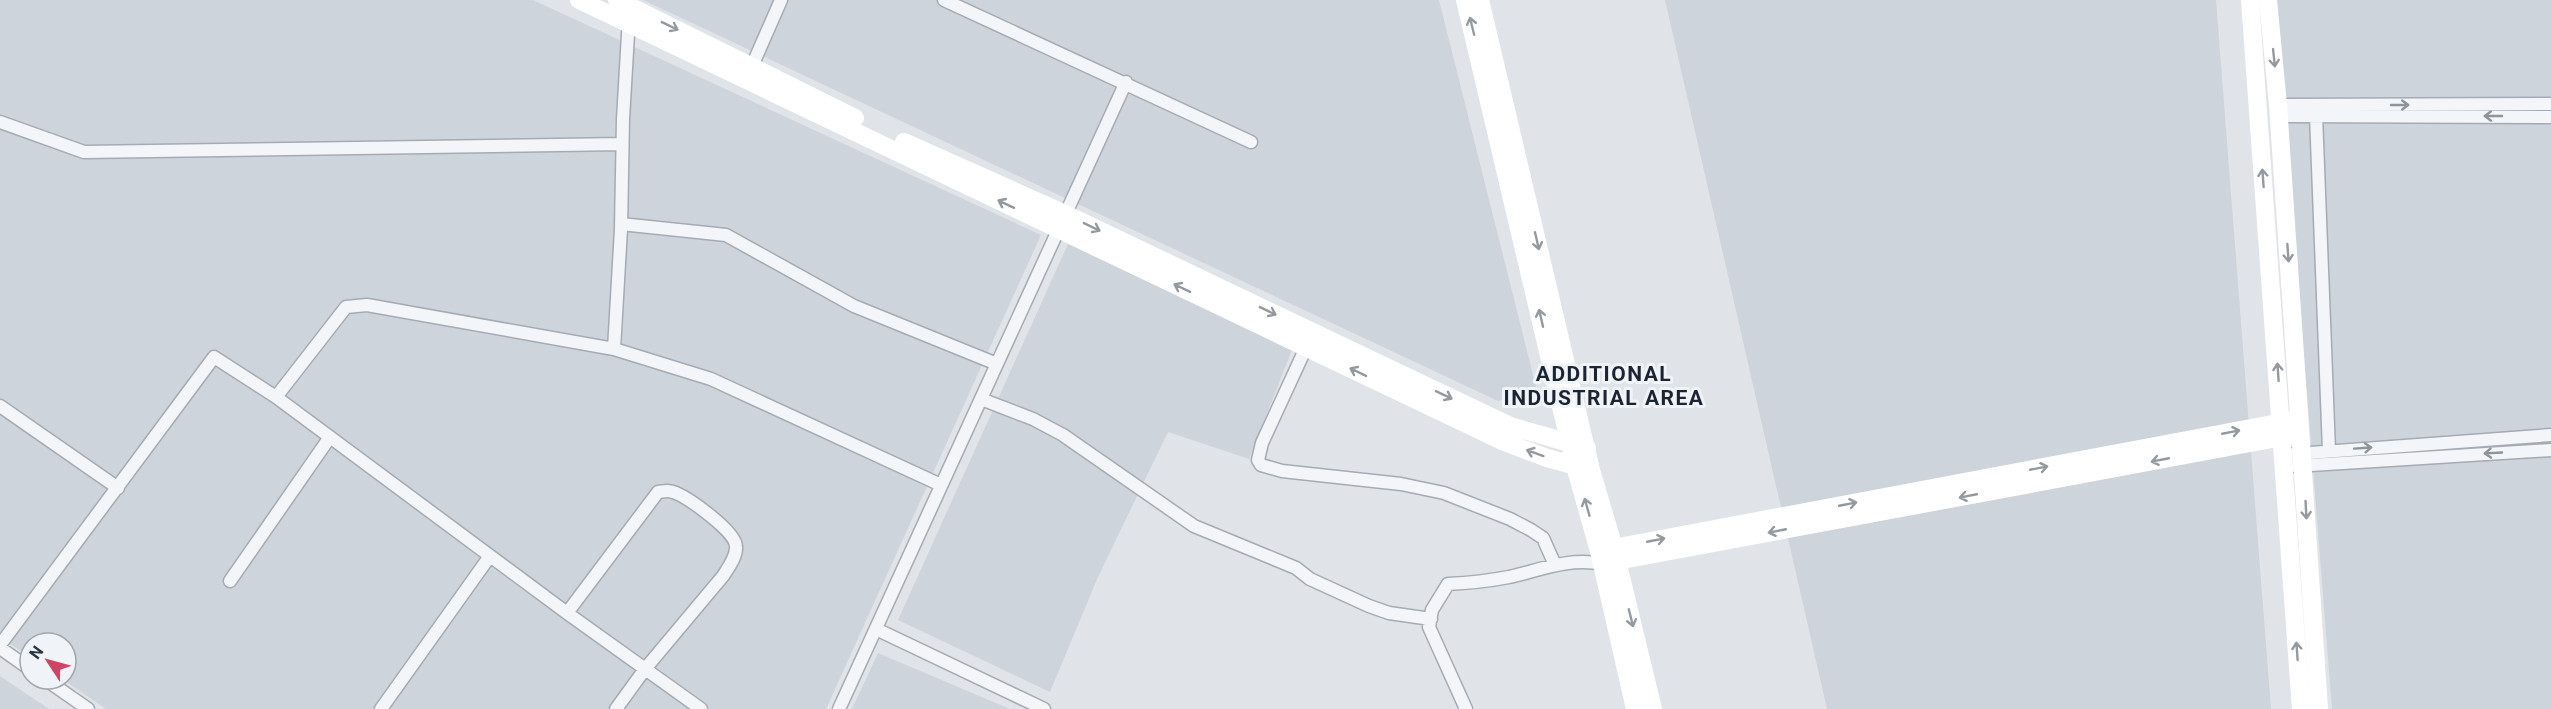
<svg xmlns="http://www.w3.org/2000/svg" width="2551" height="709" font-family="Roboto,sans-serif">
<rect width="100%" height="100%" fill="#e0e4e9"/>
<path fill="#ced4db" d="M0,0h533l508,235 -215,474h-720l-44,-30h4v-36h-36v14l-30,-20z
M643,0h796l98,391 -39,10z
M1665,0h551l55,709h-444z
M2276,0h275v709h-219z
M1068,244l224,106 -43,109 -81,-27 -70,145 -48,115 -152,-72z
M878,653l132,56h-158z
M0,676l49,33h-49z"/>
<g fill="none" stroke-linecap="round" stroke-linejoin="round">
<g stroke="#a5abb3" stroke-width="15">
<path id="street" d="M944,0l307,142
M749,73l32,-73
M2278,105l273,-1
M2316,115l13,336
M2278,116l273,1
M0,122l84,30 538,-8
M621,224l105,11 128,71 143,58
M1309,341l-47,102 -4,17 3,5 21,6 119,13 43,9 66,26 21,11 12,8 12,27
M614,349l97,30 230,106
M276,397l291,216 134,96
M981,399l52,20 30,16 131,91 102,42 14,11 59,27 20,7 42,6
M0,406l118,82
M2283,455l268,-20
M2295,466l256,-16
M230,581l100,-144
M567,613l91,-121c7,-1 11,-2 18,1 14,6 59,38 60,53 1,10 -7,21 -13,30l-78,93 -29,40
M876,629l168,80
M0,645l214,-288 62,40 70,-90 21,-2 247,44 7,-120 2,-110 6,-102
M0,648l30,21
M45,679l43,30
M381,709l109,-153
M839,709l287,-627
M1466,709l-37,-82 3,-17 16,-26c21,-1 40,-3 61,-7 31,-7 61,-20 93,-13"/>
</g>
<use href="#street" stroke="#f3f5f8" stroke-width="12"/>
<path stroke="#fff" stroke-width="18" d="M579,0l923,441 45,17 44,12
M617,0l238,118
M1465,0l110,466 24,85 36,158
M1480,0l111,470 23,78 39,161
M2250,0l51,709
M2268,0l10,105 41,604
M904,142l161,72 445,212 77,22
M1603,550l696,-131
M1606,563l687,-128"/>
</g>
<defs><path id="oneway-shaft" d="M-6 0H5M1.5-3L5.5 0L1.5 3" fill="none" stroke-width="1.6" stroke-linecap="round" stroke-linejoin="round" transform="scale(1.5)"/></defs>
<g stroke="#9499a0">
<use href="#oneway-shaft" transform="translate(670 26) rotate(26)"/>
<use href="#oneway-shaft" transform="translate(1472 26) rotate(-104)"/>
<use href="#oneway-shaft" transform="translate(2274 58) rotate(84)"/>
<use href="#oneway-shaft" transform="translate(2263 178) rotate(-94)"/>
<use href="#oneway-shaft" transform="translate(1006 204) rotate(-155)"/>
<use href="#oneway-shaft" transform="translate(1092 227) rotate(26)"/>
<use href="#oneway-shaft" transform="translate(1537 241) rotate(77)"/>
<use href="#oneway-shaft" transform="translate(2288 253) rotate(86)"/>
<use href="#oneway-shaft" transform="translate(1182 288) rotate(-154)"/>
<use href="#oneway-shaft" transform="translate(1268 311) rotate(26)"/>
<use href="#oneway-shaft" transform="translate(1541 318) rotate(-103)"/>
<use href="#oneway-shaft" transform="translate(1358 372) rotate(-154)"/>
<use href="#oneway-shaft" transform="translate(2278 372) rotate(-94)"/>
<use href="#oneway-shaft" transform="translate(1444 395) rotate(25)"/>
<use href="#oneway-shaft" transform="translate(2231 432) rotate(-11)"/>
<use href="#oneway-shaft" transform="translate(1535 453) rotate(-160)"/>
<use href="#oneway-shaft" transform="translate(2160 460) rotate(169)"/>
<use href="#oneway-shaft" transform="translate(2039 468) rotate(-11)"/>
<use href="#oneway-shaft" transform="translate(1968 496) rotate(169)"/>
<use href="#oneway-shaft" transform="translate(1848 504) rotate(-11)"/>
<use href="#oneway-shaft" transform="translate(1587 507) rotate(-106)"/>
<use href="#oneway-shaft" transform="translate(2306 510) rotate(87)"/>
<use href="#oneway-shaft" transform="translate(1777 531) rotate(169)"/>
<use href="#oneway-shaft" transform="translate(1656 540) rotate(-11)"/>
<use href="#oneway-shaft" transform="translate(1631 618) rotate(76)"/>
<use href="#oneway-shaft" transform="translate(2297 651) rotate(-94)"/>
</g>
<g stroke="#8e949c">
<use href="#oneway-shaft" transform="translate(2400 105)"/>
<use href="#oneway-shaft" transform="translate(2493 116) rotate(-180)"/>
<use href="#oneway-shaft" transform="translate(2363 448) rotate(-4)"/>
<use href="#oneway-shaft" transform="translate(2493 453) rotate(177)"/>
</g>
<g text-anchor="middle" stroke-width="6" stroke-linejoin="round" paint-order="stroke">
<g font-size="21" font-weight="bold" letter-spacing="1.5" fill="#1b2432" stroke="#f0f3f7">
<text x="1604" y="381">ADDITIONAL<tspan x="1604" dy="24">INDUSTRIAL AREA</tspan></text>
</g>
</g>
<g transform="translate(48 661) rotate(306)"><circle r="28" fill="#f0f3f7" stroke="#a0a6ae" stroke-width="1.5"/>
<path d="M0-4.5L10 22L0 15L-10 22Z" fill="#d14363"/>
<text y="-9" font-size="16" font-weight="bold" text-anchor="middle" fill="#283341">N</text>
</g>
</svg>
